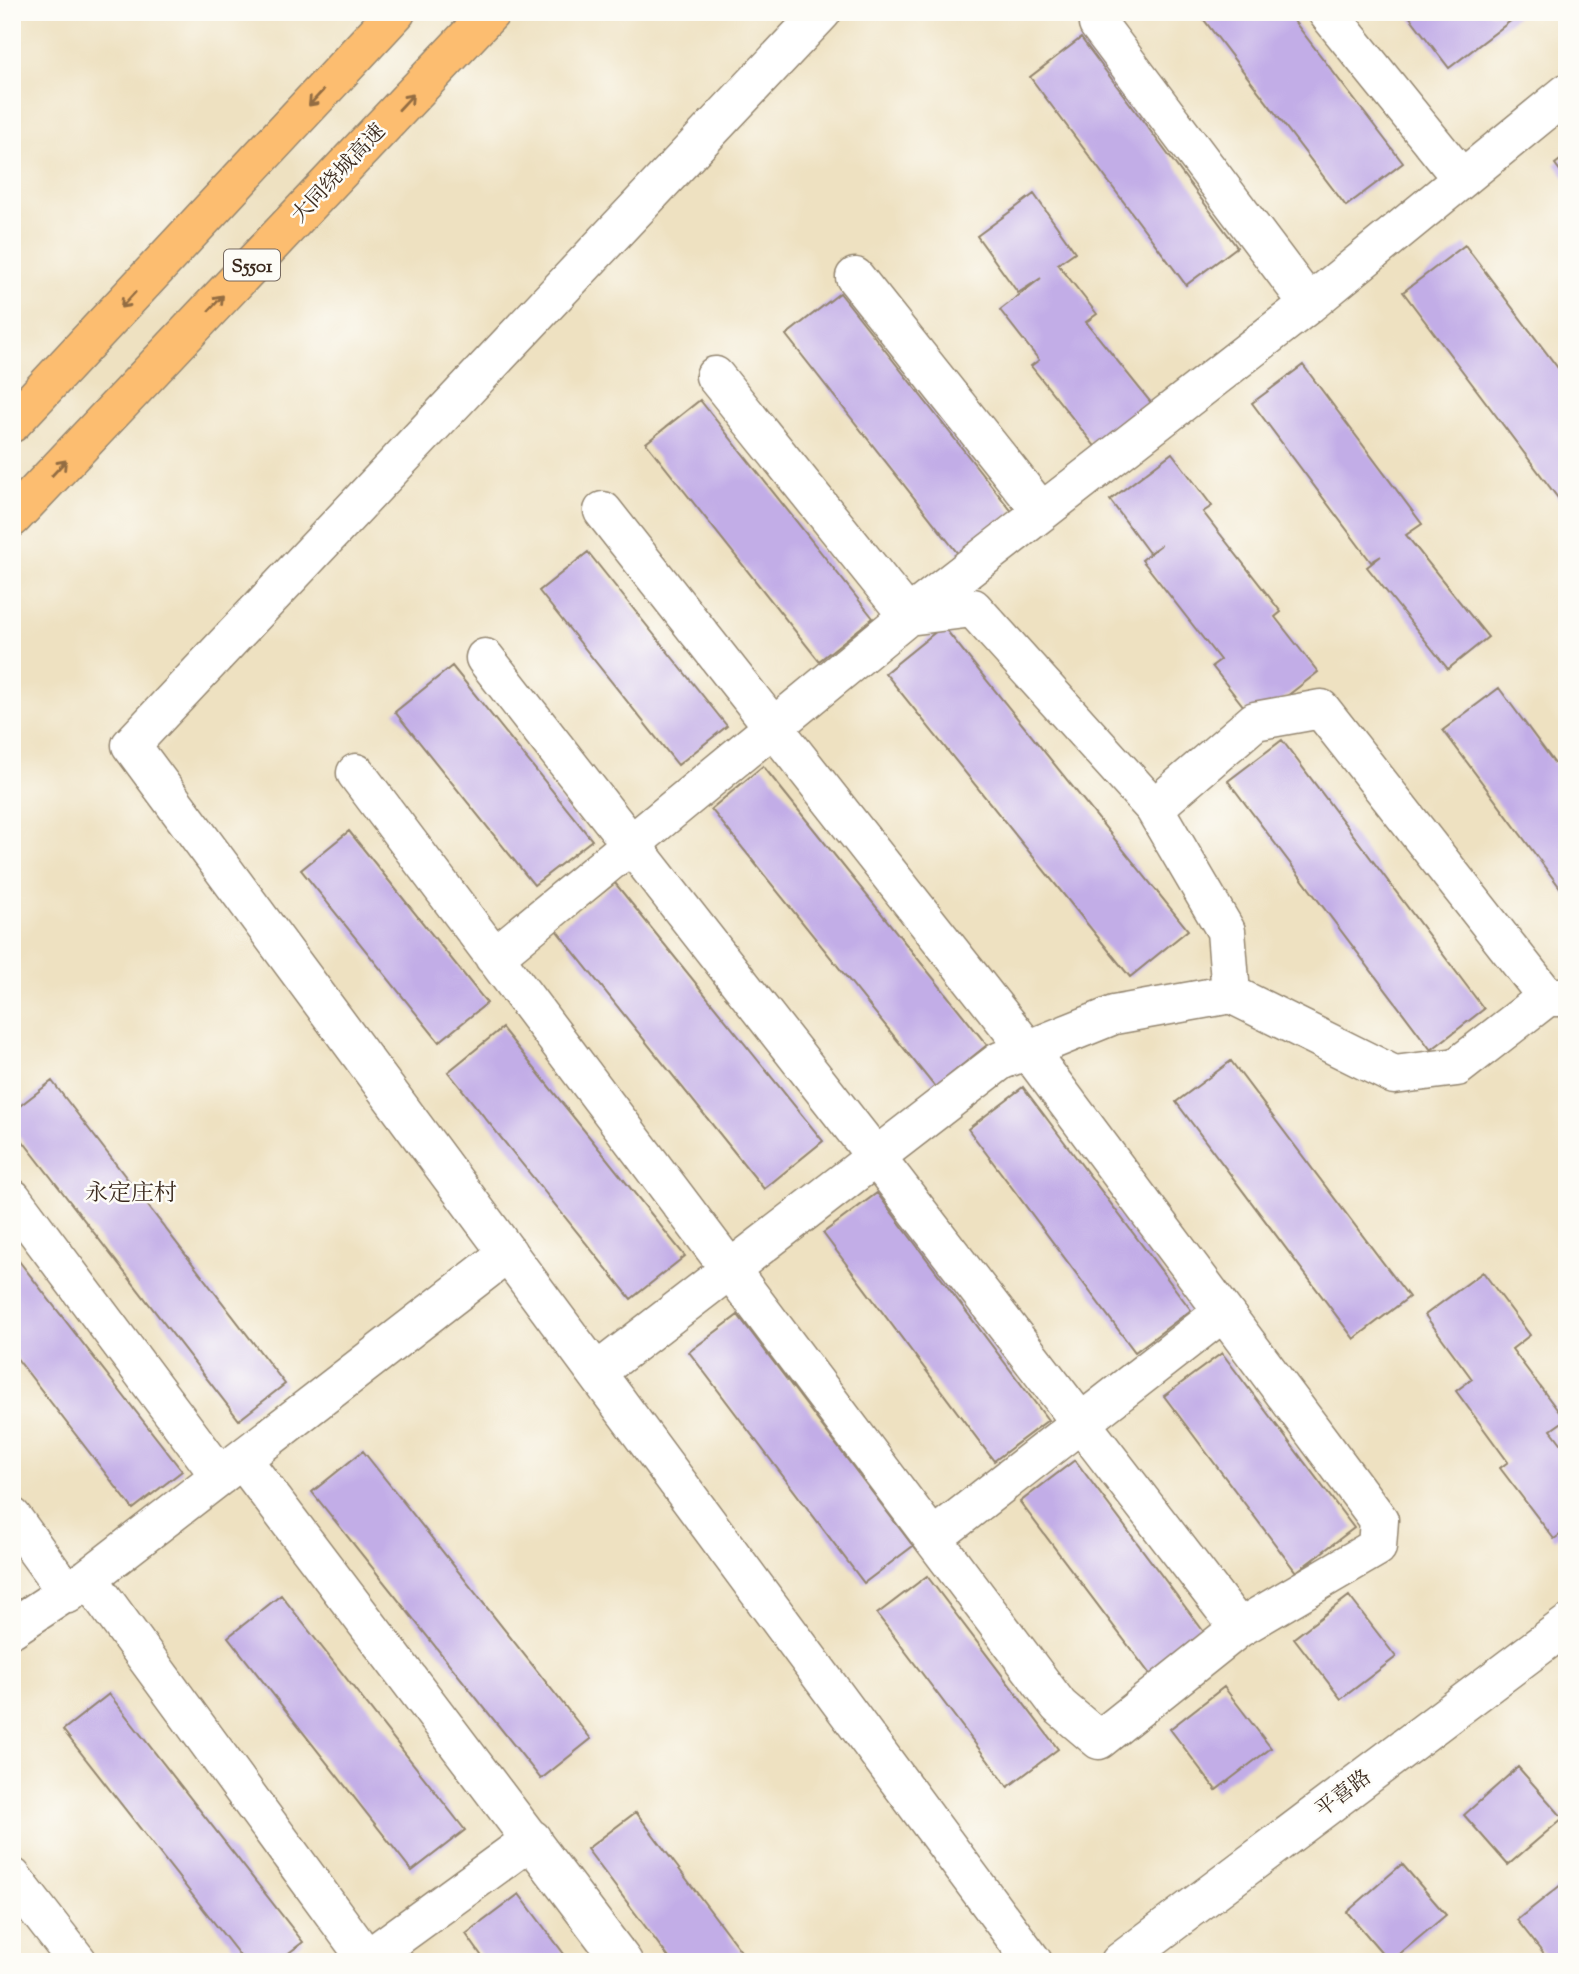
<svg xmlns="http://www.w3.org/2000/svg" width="1579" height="1974" font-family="'Sorts Mill Goudy','Noto Serif SC',serif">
<rect width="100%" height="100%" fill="#fdfcf7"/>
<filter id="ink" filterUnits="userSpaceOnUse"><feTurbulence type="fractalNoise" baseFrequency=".0143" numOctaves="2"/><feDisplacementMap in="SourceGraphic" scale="14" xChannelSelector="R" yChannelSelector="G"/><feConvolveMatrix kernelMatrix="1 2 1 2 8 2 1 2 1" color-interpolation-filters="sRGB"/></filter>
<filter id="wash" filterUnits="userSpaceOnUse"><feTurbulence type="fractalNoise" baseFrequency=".00686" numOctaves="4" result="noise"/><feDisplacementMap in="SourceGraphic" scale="28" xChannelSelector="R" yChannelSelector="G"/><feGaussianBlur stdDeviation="1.57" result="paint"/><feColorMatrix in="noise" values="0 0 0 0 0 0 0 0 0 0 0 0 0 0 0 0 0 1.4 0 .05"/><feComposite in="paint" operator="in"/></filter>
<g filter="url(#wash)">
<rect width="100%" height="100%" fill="#eee1c1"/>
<g id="blocks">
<path fill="#c2ade7" d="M1198,12h89l116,151 -57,43z
M1406,12h108l3,4 -68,52z
M1081,38l156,209 -51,38 -156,-208z
M1567,155v25l-12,-16z
M1034,194l41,58 -17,12 39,50 -11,8 71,88 -55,45 -71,-89 8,-6 -39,-50 41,-32 -23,15 -41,-57z
M1465,245l102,135v130l-164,-218z
M840,293l173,220 -54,42 -173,-220z
M1303,365l119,159 -16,11 82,102 -40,32 -81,-102 14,-11 -10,6 -119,-159z
M700,400l173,218 -54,43 -173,-218z
M1172,453l40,53 -9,6 78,100 -6,5 43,55 -63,49 -43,-55 8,-6 -78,-100 19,-15 -12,8 -39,-53z
M588,552l139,174 -49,39 -139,-174z
M943,626l245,304 -58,47 -245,-304z
M452,666l140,174 -58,45 -139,-173z
M1499,688l68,92v117l-124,-167z
M1282,740l202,269 -53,41 -203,-269z
M763,766l224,279 -52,42 -224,-278z
M349,831l138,172 -48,39 -138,-172z
M615,883l208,258 -59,48 -208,-259z
M502,1028l183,228 -54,43 -183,-227z
M1231,1061l178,236 -55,42 -178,-237z
M52,1081l233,303 -46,36 -227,-293v-15z
M1023,1087l168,223 -56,42 -167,-223z
M877,1193l171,227 -54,41 -171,-228z
M12,1252l170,219 -49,38 -121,-157z
M1483,1272l47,63 -18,14 53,71 -14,10 16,21v79l-13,9 -54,-71 8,-6 -52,-71 16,-12 -47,-64z
M738,1315l175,231 -49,37 -175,-231z
M1222,1353l132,175 -58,44 -132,-176z
M363,1451l228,288 -50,40 -229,-287z
M1075,1460l135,180 -55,41 -135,-179z
M927,1576l131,173 -50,38 -131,-173z
M281,1595l184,235 -53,41 -184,-234z
M1349,1596l47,61 -55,42 -47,-61z
M1224,1687l47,61 -55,42 -46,-61z
M109,1694l194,248 -26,20h-32l-182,-232z
M1518,1767l45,51 -55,47 -44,-50z
M636,1812l113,150h-77l-85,-113z
M1402,1864l44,51 -56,47 -43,-50z
M1567,1880v82h-17l-33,-42z
M519,1894l51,68h-84l-20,-28z"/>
</g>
</g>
<g filter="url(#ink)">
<use href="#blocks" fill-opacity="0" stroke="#948670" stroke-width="2"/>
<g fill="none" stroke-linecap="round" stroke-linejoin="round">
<g stroke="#948670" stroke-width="41">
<path id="minor" d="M822,12l-691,733 902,1217
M1327,12l135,167
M1098,24l211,280
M855,277l186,234
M715,376l193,240 65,-8 181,200
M485,658l391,499 363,471
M356,773l703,933 40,34 140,-112 138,-81 2,-27 -351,-470 -425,-539
M494,957l414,-341 401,-312 258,-211
M1231,994l163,81 63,-8 90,-70
M12,1198l208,278
M597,1372l403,-311 114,-46 117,-21 -5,-63 -72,-123 101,-87 66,-12 226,288h20
M242,1459l381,503
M12,1517l56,77
M933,1538l290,-226
M88,1578l281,384
M12,1628l76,-50 420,-325
M12,1877l66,85
M363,1962l169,-123
M1120,1962l447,-337"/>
</g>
<g stroke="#948670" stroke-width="41">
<path id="highway" d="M12,423l384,-411
M12,518l479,-506"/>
</g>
<use href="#minor" stroke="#fff" stroke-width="38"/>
<use href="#highway" stroke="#fcbd6f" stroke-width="38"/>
</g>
<defs><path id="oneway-shaft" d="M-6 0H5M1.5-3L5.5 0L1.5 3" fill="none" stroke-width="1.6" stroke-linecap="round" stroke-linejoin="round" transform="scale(1.75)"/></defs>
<g stroke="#926c42">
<use href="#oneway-shaft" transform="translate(316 98) rotate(133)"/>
<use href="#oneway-shaft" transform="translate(406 102) rotate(-47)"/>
<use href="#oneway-shaft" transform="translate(128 300) rotate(133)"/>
<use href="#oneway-shaft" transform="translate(216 303) rotate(-47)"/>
<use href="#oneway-shaft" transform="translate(59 468) rotate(-47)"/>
</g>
</g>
<g text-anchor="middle" stroke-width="5" stroke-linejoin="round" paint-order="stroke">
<rect fill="#fdfcf7" stroke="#75695f" stroke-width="2" x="224" y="249.5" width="56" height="31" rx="5"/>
<g font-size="19" font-weight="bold" fill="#3b2a1e">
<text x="252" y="272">S5501</text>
</g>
<g font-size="21" fill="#3b2a1e" stroke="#fdfcf7">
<text transform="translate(338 173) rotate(-47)" y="7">大同绕城高速</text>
<text transform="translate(1343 1793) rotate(-37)" y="7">平喜路</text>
</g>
<g font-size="23" fill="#3b2a1e" stroke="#fdfcf7">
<text x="131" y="1200">永定庄村</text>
</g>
</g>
<rect width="1579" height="1974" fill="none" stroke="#fdfcf7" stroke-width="42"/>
</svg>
